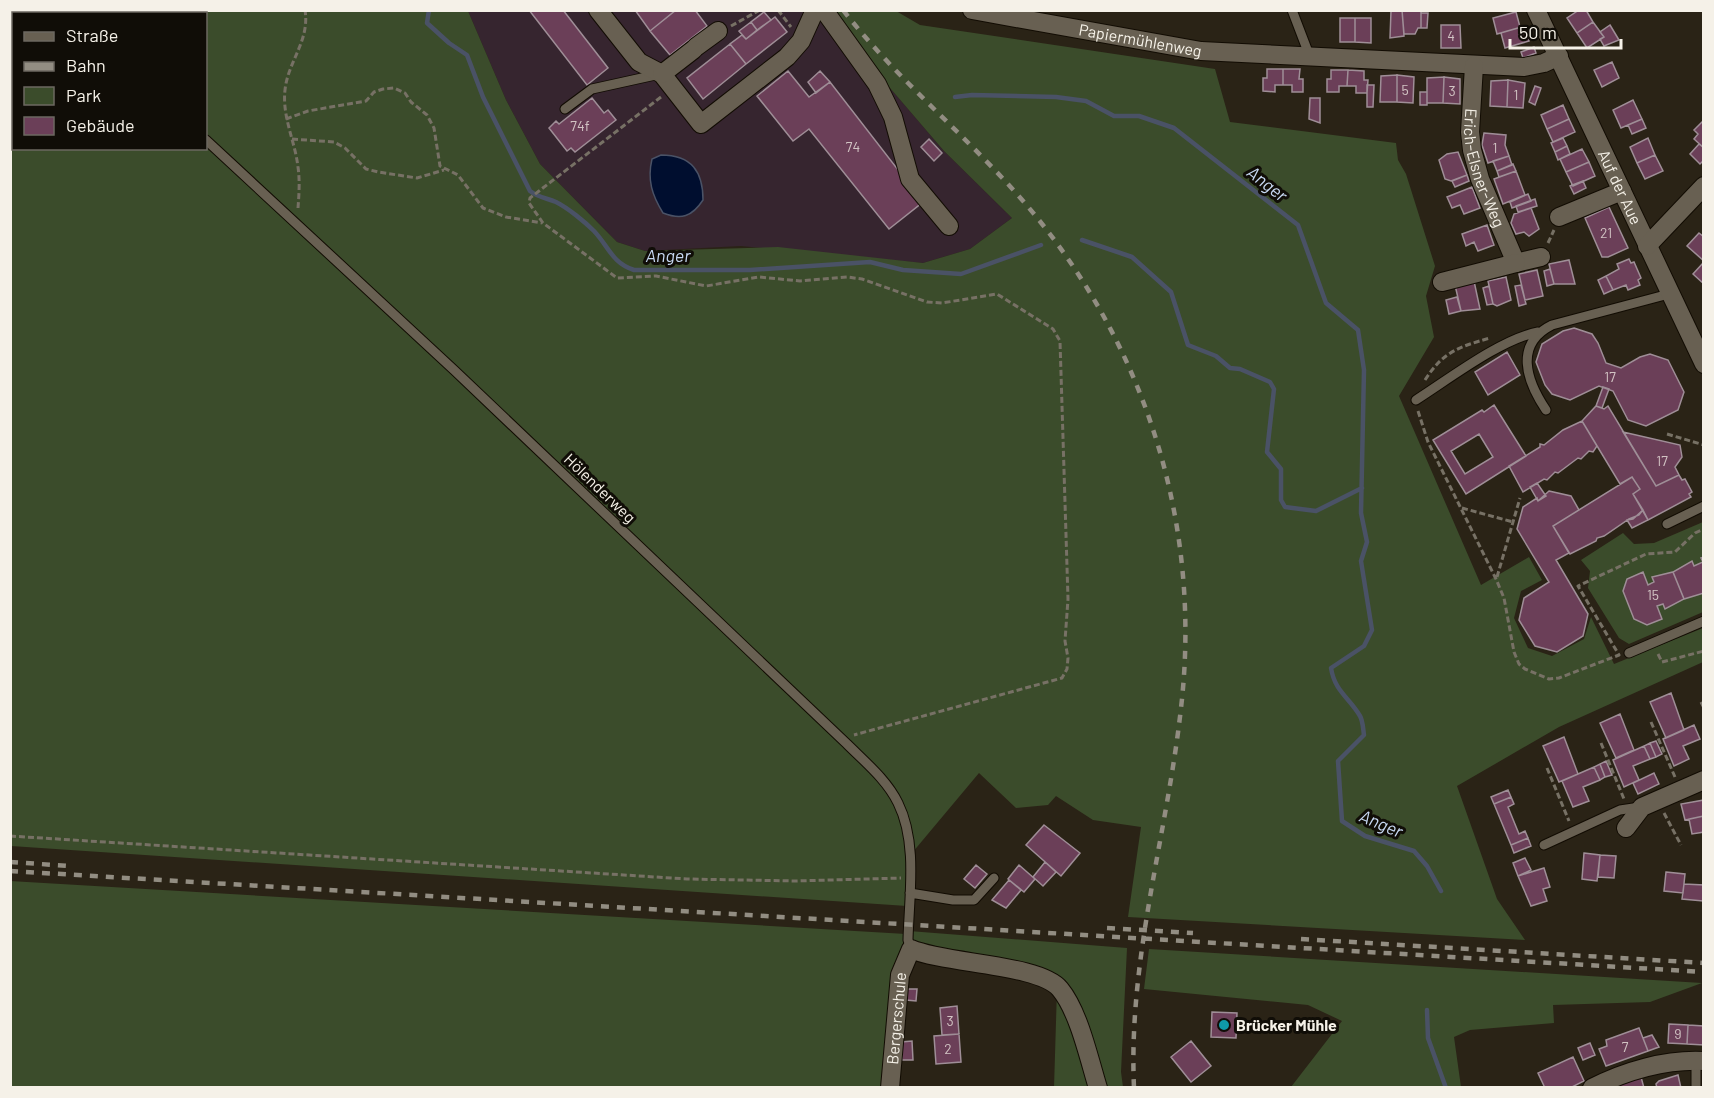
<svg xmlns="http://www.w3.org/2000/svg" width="1714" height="1098" font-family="Barlow,sans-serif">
<rect width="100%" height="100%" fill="#2a2316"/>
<path fill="#36252f" d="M468,11h356l120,140 68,67 -42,31 -47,14 -182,-17 -96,5 -28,-9 -77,-78 -34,-64z"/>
<path fill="#3b4c2b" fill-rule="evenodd" d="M10,11h458l38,89 34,64 77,78 28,9 133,-4 145,16 47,-14 42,-31 -68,-67 -120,-140h72l24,14 295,44 15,53 166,21 2,17 8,14 29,92 -9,30 8,41 -35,59 82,189 48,-28 13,23 -21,11 -7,27 14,30 24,8 32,-17 7,-22 23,47 89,-36v34l-144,65 -102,59 40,113 28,41 -397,-23 13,-90 -48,-7 -37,-24 -8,9 -32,3 -37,-35 -67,80c-9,-56 -25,-70 -62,-110l-2,4c16,17 37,35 48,57 15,31 11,69 11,102l-896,-60zM14,14h192v134h-192z
M1703,522v90l-74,32 -10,-6 -31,-50 2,-17 -9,-11 42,-27 11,11 20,-1z
M10,881l896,53 -19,153h-876z
M909,931l218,17 -6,124 2,15h-22l-41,-101 -148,-38z
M1149,949l553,34 -52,19 -97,3 1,18 -84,7 -16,7 7,50h-170l51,-66 -34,-16 -164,-16z
M1057,989l38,98 -41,1z"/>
<path fill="#000e2f" stroke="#4a5266" stroke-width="1.5" d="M661,155c31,0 42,17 42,45 -11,17 -22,20 -40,13 -11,-18 -16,-33 -11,-54z"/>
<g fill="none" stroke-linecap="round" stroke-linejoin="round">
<path stroke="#4a5266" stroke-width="4.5" d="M429,10l-2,13 22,20 18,12 16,42 47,94c9,7 17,7 26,11 12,6 29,20 38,29 15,16 18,32 40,39h116l120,-8 33,8 58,4 80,-29
M955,97l17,-2 84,2 30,4 28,15h25l35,12 124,97 28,78 32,27 6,40 -3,143 6,29 -6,19 11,69 -8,16 -33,22c4,24 18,29 29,48 3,5 3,13 4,19l-26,26 4,60 23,15 49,15 13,15 14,25
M1082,240l50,17 39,35 17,53 28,11 14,12 10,1 30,13 4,7 -7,63 14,17v31l4,7 31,4 46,-23
M1427,1010l1,28 18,50"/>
</g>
<path fill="#6b3f58" stroke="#9f8e97" stroke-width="1.5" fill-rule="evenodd" d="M529,10h34l45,58 -21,17z
M635,10h41l-26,21z
M676,10h19l12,16 -37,29 -20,-24z
M1402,10l2,26 -14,2 1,-27z
M1402,10h19v18h-3l-3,6h-11z
M1579,10h7l7,12 -16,11 -10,-15z
M764,12l7,8 -14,10 -6,-8z
M1516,12l4,15 5,-1 -28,8 -4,-16z
M1421,13h7l-1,15h-6z
M775,17l12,15 -41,32 -16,-20 12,-9 4,4z
M1340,18h15v24h-15z
M1355,18h16v25l-16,-1z
M751,22l6,8 -11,9 -7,-8z
M1593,22l11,15 -17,11 -10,-15z
M1441,25h19l1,23h-20z
M1610,25l9,15 -15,6 -4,-7 4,-2 -4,-5z
M1525,26l4,15 -24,7 -4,-15 -4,1z
M730,44l16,20 -43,35 -16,-21z
M1534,47l2,6 -13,5 -2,-6z
M1612,62l7,16 -17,9 -8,-17z
M1267,69h16v16h-8v7l-12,-1v-13h4z
M1283,69h17l-1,10h4v13h-11v-7h-9z
M1331,70h17l-1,16h-8v6h-12v-13h4z
M1348,70l16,1v9h4l-1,13h-11v-7h-9z
M788,71l21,26 21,-15 93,120 -34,27 -80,-100 -16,12 -36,-45z
M820,71l10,11 -14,11 -8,-11z
M1397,75l17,2 -1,26 -16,-1z
M1397,75v27h-17l1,-26z
M1444,77l16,2v25l-17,-1z
M1444,77l-1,26h-16v-25z
M1508,80l17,3 -2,25 -16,-1z
M1508,80l-1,27 -17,-1 1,-25z
M1367,85h7l-1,22h-6z
M1535,86l6,2 -6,17 -6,-3z
M1420,92h7v13h-7z
M592,98l12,15 4,-3 8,10 -41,32 -4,-4 -4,3 -18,-23 7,-7 3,3z
M1310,98h10v25l-11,-4z
M1633,100l9,19 -21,9 -8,-18z
M1563,105l6,14 -22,10 -6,-14z
M1569,119l6,13 -22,10 -6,-13z
M1642,119l4,9 -14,6 -4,-9z
M1704,120v28l-10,-9 4,-5 -4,-4z
M1484,133l22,2 -1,10 4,11 -21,7 -6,-18z
M1563,138l4,8 -12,6 -4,-9z
M1648,138l7,17 -18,8 -7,-16z
M929,139l13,14 -8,8 -13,-14z
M1699,144l5,4v12l-4,4 -10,-10z
M1567,146l3,8 -12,6 -3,-8z
M1582,149l7,13 -23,10 -6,-13z
M1458,152l9,23 -16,6 -6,-2 -6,-19 8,-6z
M1655,155l8,16 -18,8 -8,-16z
M1509,156l3,9 -15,6 -4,-10z
M1589,162l6,14 -22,10 -7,-14z
M1513,164l3,7 -17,6 -2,-6z
M1516,171l9,24 -22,9 -9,-25z
M1467,175l2,6 -14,6 -3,-6z
M1583,181l3,7 -12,6 -4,-8z
M1472,187l8,21 -16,6 -4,-9 -8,3 -5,-11z
M1528,194l3,7 -19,7 -2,-6z
M1535,199l2,7 -19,6 -2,-6z
M1609,207l19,41 -20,9h-6l-17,-39z
M1531,208l8,21 -10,7 -5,-4 -8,2 -5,-11 3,-9z
M1487,225l7,20 -16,6 -4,-9 -8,4 -4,-12z
M1699,233l5,4v24l-17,-15z
M1629,259l2,4 3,-1 7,16 -3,2 2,5 -12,5 -2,-5 -13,5 -7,-14 13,-7 -2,-5z
M1569,260l6,24h-21l-5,-20z
M1704,262v22l-11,-10z
M1550,269l4,15 -7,2 -3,-15z
M1537,270l6,26 -18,4 -6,-26z
M1606,276l7,14 -9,4 -6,-14z
M1506,277l5,23 -14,6 -4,-2 -5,-23z
M1474,281l6,28 -19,2 -6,-26z
M1521,285l5,19 -7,2 -4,-20z
M1489,286l4,18 -6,1 -4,-17z
M1457,297l4,14 -12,3 -3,-14z
M1574,328l18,6 6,9 8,20 15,5 19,-11 10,-3 18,6 16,32 -6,18 -32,16 -18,-6 -15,-29 -14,-5 -29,14 -18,-6 -7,-9 -9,-23 6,-18 21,-13z
M1507,352l13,23 -32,20 -13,-23z
M1603,387l6,2 -7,19 -6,-2z
M1494,405l32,51 -60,38 -33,-54 49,-30 2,2zM1479,434l14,23 -28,17 -14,-23z
M1596,406l8,3 4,-3 48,80 23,-11 3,5 3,-1 7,13 -3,2 2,3 -43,23 -15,-26 7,-5 -8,-12 -12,7 -38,-63z
M1582,421l15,25 -4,6 -4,-1 -8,8 -3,-1 -20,15 -3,-1 -8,8 -3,-1 -21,13 -14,-26 31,-19v-3l4,1 19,-15z
M1623,432l57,13 2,12 -7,10 4,8 -23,11z
M1632,477l8,12 -7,5 10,16 -4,5 -10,4 -25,17 -7,2 -1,3 -26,13 -17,-28z
M1537,483l9,13 -8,5 -8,-14z
M1549,491l22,5 8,14 -26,16 16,27 -13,7 32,54 -5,22 -26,16 -22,-6 -16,-26 5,-22 25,-16 -32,-53 6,-22 14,-9 1,3z
M1643,510l5,10 -16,8 -5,-8 6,-1z
M1704,557v36l-20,6 -11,-27 19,-11 2,5 9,-4 -2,-4z
M1643,572l5,13 6,-3 -2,-5 21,-5 11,27 -19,10 -2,-5 -6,2 5,13 -15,6 -13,-6 -11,-28 4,-12z
M1671,693l13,37 -18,8 -16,-36z
M1620,714l14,36 -18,8 -16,-35z
M1694,725l6,14 -17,7 6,13 -15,7 -11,-27z
M1564,737l14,37 -19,8 -16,-36z
M1656,741l6,13 -6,3 -6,-14z
M1650,743l6,14 -6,2 -6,-13z
M1644,746l6,13 -17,7 6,14 -15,7 -11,-27z
M1606,761l6,14 -7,2 -5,-13z
M1600,764l5,13 -5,3 -6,-13z
M1594,767l6,13 -17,7 6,14 -16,6 -11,-26z
M1654,773l5,11 -21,10 -5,-11z
M1508,790l3,7 -17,7 -3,-7z
M1511,797l3,7 -6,3 11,27 6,-3 3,7 -17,7 -17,-41z
M1704,800v16l-19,4 -4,-16z
M1704,816v16l-12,2 -3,-15z
M1044,825l36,28 -19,23 -35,-31z
M1528,838l3,8 -17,7 -3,-8z
M1584,853l16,2 -3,26 -15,-2z
M1600,855l16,1 -2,22 -16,-1z
M1525,858l6,12 -13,6 -5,-13z
M1045,862l11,10 -13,14 -10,-9z
M976,865l11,9 -12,14 -11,-9z
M1019,865l16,14 -11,13 -16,-13z
M1544,868l6,19 -7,2 4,12 -16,5 -13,-30z
M1666,872l19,2 -2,19 -19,-2z
M1009,880l12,10 -15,18 -14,-8z
M1684,884l20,1 -1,16 -21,-2z
M907,989h10l-1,12 -10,-1z
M957,1006l2,28 -17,1 -2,-27z
M1212,1012l25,1 -1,25 -25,-1z
M1669,1024l19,1 -1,19 -19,-1z
M1688,1025l16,1v19l-17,-1z
M1639,1028l9,23 -42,15 -7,-17 8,-3 -1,-6z
M959,1034l2,28 -25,2 -2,-28z
M1652,1035l7,12 -11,4 -5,-13z
M912,1041l1,19h-11l-1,-18z
M1191,1041l20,25 -20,16 -20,-25z
M1590,1043l5,12 -12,5 -5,-12z
M1573,1057l11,24 -14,7h-25l-7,-15z
M1678,1075l3,13h-24l-1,-4 3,-3z
M1641,1077l3,11h-28l-1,-3z"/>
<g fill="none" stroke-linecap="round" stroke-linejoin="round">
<g stroke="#120c03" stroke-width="11">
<path id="service" d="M71,10l3,4
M1292,10l18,47
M565,109l27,-20 68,-15
M206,140l248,230 393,374c18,18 40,36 51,59 20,40 11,94 10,137l3,9
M1416,400c33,-21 85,-61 122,-68
M1546,410c-20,-30 -32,-66 6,-85l117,-31
M1667,524l37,-18
M1629,653l75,-32
M1544,845l76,-35 20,-3
M910,893l43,7h21l20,-22
M1696,1061v27"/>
</g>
<g stroke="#120c03" stroke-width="20">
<g id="minor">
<path d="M598,10l41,52 23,12 39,50 86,-67 14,-16 14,-31"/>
<path d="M824,10l53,74 16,33 17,62 39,47"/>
<path id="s1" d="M972,10l229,41 323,16 20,-4 15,-7"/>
<path id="s2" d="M1536,10l168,354"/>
<path d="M696,47l22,-16"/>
<path id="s3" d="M1474,66l-4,66 2,18 8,29 36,84 25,-6"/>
<path d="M662,74l31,-24"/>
<path d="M1559,217l63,-26"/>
<path d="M1647,246l57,-60"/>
<path d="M1442,282l74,-19"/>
<path d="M1626,828l16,-21 62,-27"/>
<path id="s4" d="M890,1088l10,-113 11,-26c34,15 129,15 149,40 19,23 29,70 38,99"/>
<path d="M1592,1088c33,-17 74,-29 112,-27"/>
</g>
</g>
<path stroke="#777165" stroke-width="3" stroke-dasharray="6 3" stroke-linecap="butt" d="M778,10l13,17
M731,26l29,-16
M661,97l-122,94 -9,7 -1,5 14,20 74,55 39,-2 50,10 53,-9 41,4 47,-4 15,2 65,23 15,1 55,-9 56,35 7,12 8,258 -3,42 3,17 -1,11 -5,9 -208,57
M286,119l22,-8 58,-10 8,-9 9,-3 11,-1 11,5 6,9 16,13 7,13 6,38 18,9 25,33 23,9 36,6
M292,139l42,3 11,6 21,21 12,3 39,6 27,-8
M298,208c1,-13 2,-27 0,-41 -3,-26 -16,-50 -13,-77 3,-29 25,-49 20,-80
M1548,243l6,-13
M1425,380c18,-28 33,-33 65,-42
M1418,411l10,31 68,137 8,19 10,54 5,12 6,5 24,10 10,-1 60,-23 -41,-69 68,-32 29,-2 20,-19 9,-4
M1667,434l37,11
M1462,508l51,14
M1497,577l23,-79
M1658,654l4,8 42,-11
M1701,702l3,6
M1651,722l24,55
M1601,743l23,56
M1547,768l22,53
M1664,813l17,32
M10,836l677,43 109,2 105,-3"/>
<use href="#service" stroke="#686052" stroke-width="9"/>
<use href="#minor" stroke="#686052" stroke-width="18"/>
<path stroke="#928d82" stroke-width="4.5" stroke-dasharray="8 8" stroke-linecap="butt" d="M843,10c52,67 117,120 173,183 126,141 187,326 165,515 -14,127 -53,251 -47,380
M10,862l60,4
M10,871l1694,101
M1107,928l86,5
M1301,939l403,24"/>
</g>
<circle fill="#0f9aa8" stroke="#100d07" stroke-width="2" cx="1224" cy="1025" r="6"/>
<g text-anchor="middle" stroke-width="6" stroke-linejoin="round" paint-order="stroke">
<g font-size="14" fill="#d2c4c4">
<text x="1451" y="41">4</text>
<text x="1405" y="95">5</text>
<text x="1452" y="96">3</text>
<text x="1516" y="100">1</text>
<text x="580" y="131">74f</text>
<text x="853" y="152">74</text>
<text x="1495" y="153">1</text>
<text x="1606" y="238">21</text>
<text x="1610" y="382">17</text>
<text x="1662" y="466">17</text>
<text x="1653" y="600">15</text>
<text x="950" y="1026">3</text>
<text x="1678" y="1039">9</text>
<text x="1625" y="1052">7</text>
<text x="948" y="1054">2</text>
</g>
<g font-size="16" fill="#f5f1e8" stroke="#100d07">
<text dy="6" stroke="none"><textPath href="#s1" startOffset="171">Papiermühlenweg</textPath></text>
<text dy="6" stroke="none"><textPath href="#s3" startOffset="104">Erich-Elsner-Weg</textPath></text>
<text dy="6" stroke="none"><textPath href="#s2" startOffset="196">Auf der Aue</textPath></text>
<text transform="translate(600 488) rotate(44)" y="6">Hölenderweg</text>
<text dy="6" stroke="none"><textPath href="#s4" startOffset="70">Bergerschule</textPath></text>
</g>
<g font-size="16" font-weight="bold" fill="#f5f1e8" stroke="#100d07" text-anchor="start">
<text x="1236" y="1031">Brücker Mühle</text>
</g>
<g font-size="18" font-style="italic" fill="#c7d8f2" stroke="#100d07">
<text transform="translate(1267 184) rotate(38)" y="6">Anger</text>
<text x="668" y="262">Anger</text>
<text transform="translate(1381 824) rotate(23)" y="6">Anger</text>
</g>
</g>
<rect width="1714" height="1098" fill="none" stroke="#f5f1e8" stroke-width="24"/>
<rect x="12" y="12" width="195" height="138" fill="#100d07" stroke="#6c6861" stroke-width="1.5"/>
<rect x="24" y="32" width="30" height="9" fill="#686052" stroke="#6c6861" stroke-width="1.5"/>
<text x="66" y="42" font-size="18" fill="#f5f1e8">Straße</text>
<rect x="24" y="62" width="30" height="9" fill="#928d82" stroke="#6c6861" stroke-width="1.5"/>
<text x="66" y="72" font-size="18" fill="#f5f1e8">Bahn</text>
<rect x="24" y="87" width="30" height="18" fill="#3b4c2b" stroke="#6c6861" stroke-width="1.5"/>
<text x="66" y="102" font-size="18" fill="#f5f1e8">Park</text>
<rect x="24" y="117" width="30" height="18" fill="#6b3f58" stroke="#6c6861" stroke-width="1.5"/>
<text x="66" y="132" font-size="18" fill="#f5f1e8">Gebäude</text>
<path d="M1510 39v9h111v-9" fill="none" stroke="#f5f1e8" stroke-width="3"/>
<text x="1519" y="39" font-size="18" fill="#f5f1e8" stroke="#100d07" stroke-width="4.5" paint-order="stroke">50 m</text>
</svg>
